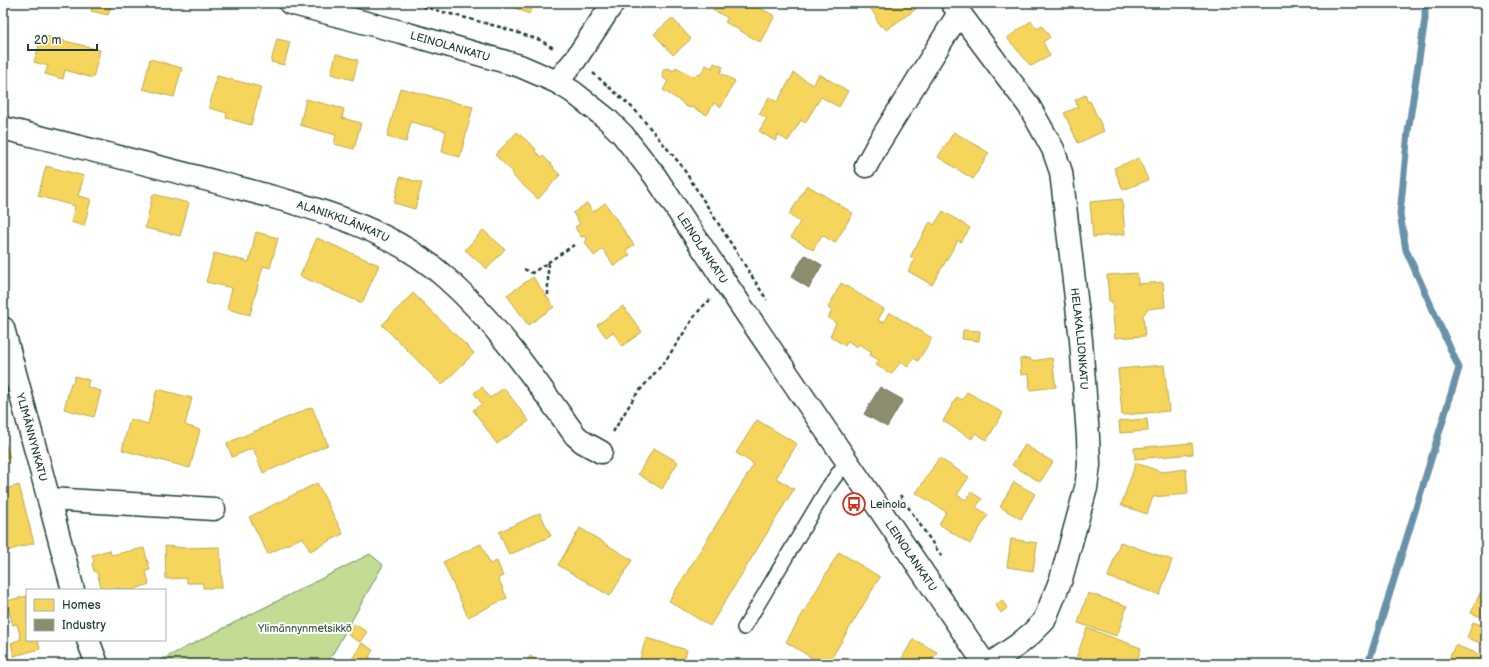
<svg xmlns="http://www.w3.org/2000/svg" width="1489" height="667" font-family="'Balsamiq Sans',sans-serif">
<rect width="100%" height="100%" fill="#fff"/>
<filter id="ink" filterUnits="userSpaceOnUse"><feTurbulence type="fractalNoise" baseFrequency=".025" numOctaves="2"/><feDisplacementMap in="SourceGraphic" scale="8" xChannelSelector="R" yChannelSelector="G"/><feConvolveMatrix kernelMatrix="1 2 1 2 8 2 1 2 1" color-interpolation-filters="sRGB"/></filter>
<g filter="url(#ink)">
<path fill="#c2dc93" stroke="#708c64" d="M370,554l13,11 -56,99h-174z"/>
<path fill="#f6d55c" stroke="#b6a750" d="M89,3h23l-4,12 -17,-4 2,-6 -5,-1z
M504,3h30l-5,11z
M716,3h34l25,13 -15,26 -35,-20 3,-4 -15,-8z
M874,3h38l4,6 -30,21 -3,-4h-3l-4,-7v-2l-7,-11z
M1062,3h14l-9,6z
M672,18l19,21 -18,16 -19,-21z
M1031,21l6,8 5,-3 8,11 -7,5 7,14 -19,10 -24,-28z
M42,35l58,15 -7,28 -28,-8 -2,9 -18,-5 3,-8 -14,-4z
M277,39l13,3 -6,23 -13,-3z
M336,54l22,6 -5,20 -22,-6z
M150,59l32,9 -8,29 -31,-8z
M714,63l9,4 -3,6 15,8 -14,26 -7,-4 -7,12 -15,-8 -3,1 -5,-3 -2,-3 -19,-12 5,-9 -5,-3 -1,-4 2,-5 4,-1 6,3 2,-4 16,9 9,-2 5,-9 6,3z
M794,73l19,12 6,-11 29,17 -9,16 -18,-10 -16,26 -4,-3 -13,21 -10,-6 -3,6 -16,-10 8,-13 -8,-4 10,-17 8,5z
M217,76l44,11 -10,38 -25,-7 1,-5 -18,-5z
M400,88l73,19 -13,50 -18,-5 4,-21 -35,-9 -5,20 -19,-5z
M1085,95l3,7 2,-1 14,30 -26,12 -14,-30 14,-6 -3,-7z
M306,99l38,10 -2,9 19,5 -7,26 -20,-5 2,-9 -36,-10z
M517,132l19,17 -1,2 6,6 2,-1 11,11 -1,1 7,7 -22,24 -27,-25 2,-2 -18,-17z
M954,132l35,21 -16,26 -35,-22z
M1139,158l9,22 -25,10 -9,-22z
M46,166l38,10 -6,20 13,3 -7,27 -13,-4 4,-16 -37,-10z
M400,177l22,6 -7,26 -21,-6z
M807,185l46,28 -18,30 -13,-8 -9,15 -22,-13 9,-15 -11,-7z
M153,194l36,9 -9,33 -35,-8z
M1122,199l3,35 -32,3 -3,-35z
M587,203l6,9 12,-9 29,42 -8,5 4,5 -16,11 -11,-17 -9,7 -9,-14 2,-2 -3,-4 -3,1 -6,-10 5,-3 -7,-11z
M943,211l27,17 -9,14 -3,-2 -26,45 -24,-14 7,-11 -5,-3 20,-35 4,3z
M483,230l22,19 -18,20 -22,-19z
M256,232l22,6 -8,30 -7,-2 -13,49 -23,-6 5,-21 -26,-6 8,-29 35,9z
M317,238l62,27 -17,38 -62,-27z
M1137,273l1,11 25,-2 2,25 -17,2 -5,6 2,21 -30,2 -3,-37h-3l-2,-26z
M533,277l21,30 -26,18 -21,-30z
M841,283l43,26 -6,11 5,3 6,-11 43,26 -14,23 -4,-3 -6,9 -7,-5 -10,12 -15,-9 3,-5 -9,-5 2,-3 -13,-8 -2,3 -9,-6 -3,5 -15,-10 6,-13 -8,-5 4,-7 -4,-3z
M413,293l61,60 -32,32 -60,-60z
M623,306l19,26 -20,14 -9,-14 -7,5 -9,-12z
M963,330l17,1 -1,10 -17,-2z
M1030,358l1,3 21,-3 4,29 -26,3 -1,-16 -8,1 -1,-16z
M1164,365l5,46 -47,4 -4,-46z
M75,376l14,4 -2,7 14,4 -7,26 -30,-8 7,-26h2z
M482,387l8,11 14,-10 25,33 -32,23 -24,-34 9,-6 -8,-11z
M157,389l35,9 -7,27 15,5 -10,38 -68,-18 8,-31 18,5z
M967,392l36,21 -16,27 -12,-7 -3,6 -29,-18 14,-24 5,3z
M312,407l16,38 -65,28 -10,-25 -21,9 -5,-14z
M1147,419l1,12 -28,2 -1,-12z
M757,420l40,24 -21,34 18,11 -84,137 -41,-25 85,-137 -18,-11z
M3,437l7,21 -7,2z
M1192,443l1,11 -58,5 -1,-11z
M1025,445l28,17 -13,20 -28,-17z
M654,448l24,14 -16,27 -24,-15z
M939,458l30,19 -12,18 9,5 5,-8 11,7 -6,8 12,8 -18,29 -31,-20 7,-12 -30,-19z
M1136,463l26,9 24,-3 2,25 -35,3 -6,17 -26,-9z
M1014,482l21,12 -14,25 -21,-12z
M317,483l26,51 -33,17 -7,-14 -35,17 -19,-37z
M19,485l15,58 -31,9v-62z
M540,513l11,23 -42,19 -10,-23z
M580,528l52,32 -22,36 -52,-31z
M1011,539l26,4 -4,28 -26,-4z
M1120,542l52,18 -12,35 -52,-18z
M481,544l9,20 7,-3 6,15 -5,2 9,20 -39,19 -25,-55z
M165,546l21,2 34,-1 2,41h-19v-5h-16v-5l-21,1z
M144,548l6,22 -4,1 3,13 -16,6h-13v-2l-7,2h-11l-5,-17 -3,-2 -2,-7 2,-3 -2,-6 18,-5 1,5z
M839,552l41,25 -52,87h-6l-36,-22z
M1486,591v28l-15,-6 9,-20 4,2z
M1088,593l39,13 -10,30 -39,-13z
M27,596v44h11l2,9 -26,7 -3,-13 10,-4 -4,-15 -4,1 -7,-24z
M1002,600l5,8 -6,5 -5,-8z
M1473,622l13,5v18l-19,-7z
M354,624l13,8 -7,10 -12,-7z
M1087,628l54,20 -5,16h-14l-11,-4 -1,4h-36z
M646,638l41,12 -4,14h-51v-3l7,2z
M913,639l24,13 -7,12h-22l-7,-4z
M362,643l11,7 -4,7 12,7h-32z
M1455,645l31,12v7h-39z
M530,656l14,8h-22l2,-4 3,1z
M427,658l9,6h-12z
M886,658l10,6h-13z"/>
<path fill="#8c8c6e" stroke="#6b745d" d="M805,255l17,10 -13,23 -18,-11z
M880,387l23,13 -16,27 -23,-13z"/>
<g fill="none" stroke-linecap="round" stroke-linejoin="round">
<path stroke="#6992a8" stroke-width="7" d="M1368,664l91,-296 -53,-118 -6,-36 8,-82 17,-113v-16"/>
<g stroke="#1f3d34" stroke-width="16">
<path id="lane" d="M744,628l84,-141 18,-25"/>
</g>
<g stroke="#1f3d34" stroke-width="25">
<g id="street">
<path id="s1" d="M952,3l77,103 24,43 8,23 20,168 7,97 1,28 -3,23 -25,91 -17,42 -12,12 -13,11 -29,20"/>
<path d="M557,82l18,-22 38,-57"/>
<path id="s2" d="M3,128c72,18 145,36 217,55 78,21 164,39 226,95 50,44 90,103 129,157l8,7 18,10"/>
<path d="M866,166l12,-22 81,-131"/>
<path id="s3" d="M3,328l70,262"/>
<path d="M50,499l164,10"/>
<path d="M88,640l9,24"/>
</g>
</g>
<g stroke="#1f3d34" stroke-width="25">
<g id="secondary">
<path id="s4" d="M290,3l111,29 119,34 37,16 16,10 34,27 16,16 32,41 74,112 256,376"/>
</g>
</g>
<path stroke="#1f3d34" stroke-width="2.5" stroke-dasharray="4 3" stroke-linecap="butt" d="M409,3l91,24 40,13 15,9
M593,73l42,37 46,55 86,135
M548,263v33
M524,269l8,4 42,-28
M613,432l22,-36 31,-36 28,-43 8,-10 8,-7
M900,495l42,62"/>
<use href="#lane" stroke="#fff" stroke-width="13"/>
<use href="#street" stroke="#fff" stroke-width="22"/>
<use href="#secondary" stroke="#fff" stroke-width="22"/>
</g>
</g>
<defs>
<g id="bus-ring" transform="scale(1.15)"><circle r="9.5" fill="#fff" stroke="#c8321e" stroke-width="1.5"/><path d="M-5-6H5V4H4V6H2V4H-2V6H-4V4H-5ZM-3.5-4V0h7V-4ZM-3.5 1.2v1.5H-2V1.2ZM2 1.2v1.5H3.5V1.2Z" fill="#c8321e"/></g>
</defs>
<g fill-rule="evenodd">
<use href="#bus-ring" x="854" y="504"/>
</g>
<g text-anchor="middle" stroke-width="4" stroke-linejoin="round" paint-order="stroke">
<g font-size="11" fill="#1f3d34" stroke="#fff">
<text dy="4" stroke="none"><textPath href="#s4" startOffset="166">LEINOLANKATU</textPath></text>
<text dy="4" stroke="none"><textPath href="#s2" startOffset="353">ALANIKKILÄNKATU</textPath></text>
<text dy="4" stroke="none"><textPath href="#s4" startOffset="502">LEINOLANKATU</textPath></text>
<text dy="4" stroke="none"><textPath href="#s1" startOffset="370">HELAKALLIONKATU</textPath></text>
<text dy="4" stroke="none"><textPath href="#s3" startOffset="113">YLIMÄNNYNKATU</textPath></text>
<text dy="4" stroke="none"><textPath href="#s4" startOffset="874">LEINOLANKATU</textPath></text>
</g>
<g font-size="11" fill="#1f3d34" stroke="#fff" text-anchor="start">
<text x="870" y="508">Leinola</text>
</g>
<g font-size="11" fill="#405d47" stroke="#fff">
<text x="305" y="632">Ylimännynmetsikkö</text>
</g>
</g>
<rect width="1489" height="667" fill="none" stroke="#fff" stroke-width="16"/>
<rect x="8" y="8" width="1473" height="651" fill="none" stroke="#1f3d34" stroke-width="1.5" filter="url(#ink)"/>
<rect x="26" y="589" width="140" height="52" fill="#ffffff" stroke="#a5b1ae"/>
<rect x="34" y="599" width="20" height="12" fill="#f6d55c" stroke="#a5b1ae"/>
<text x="62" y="609" font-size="12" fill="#1f3d34">Homes</text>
<rect x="34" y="619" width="20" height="12" fill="#8c8c6e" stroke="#a5b1ae"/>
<text x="62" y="629" font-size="12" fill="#1f3d34">Industry</text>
<path d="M28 44v6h69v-6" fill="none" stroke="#1f3d34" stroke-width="2"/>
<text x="34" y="44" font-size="12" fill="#1f3d34" stroke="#ffffff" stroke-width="3" paint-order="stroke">20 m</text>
</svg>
